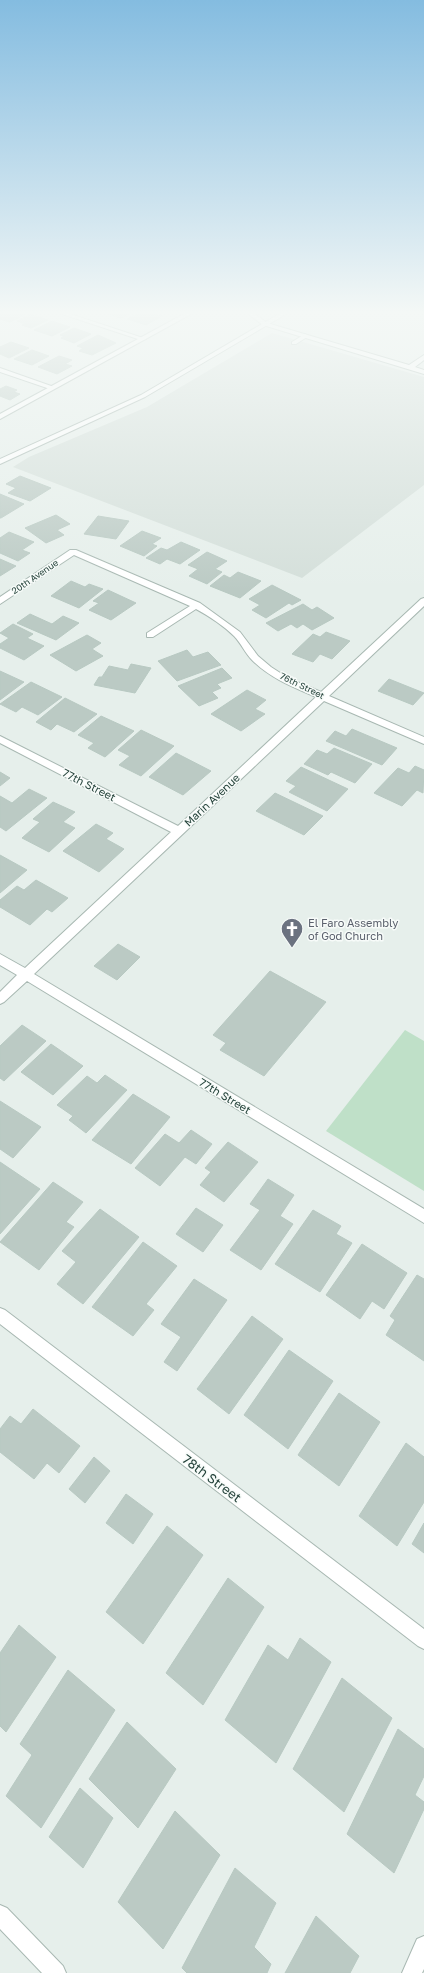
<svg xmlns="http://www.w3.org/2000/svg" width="424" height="1973" font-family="'Golos Text',sans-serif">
<rect width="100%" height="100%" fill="#e6efeb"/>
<path fill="#d4dfda" d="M272,333l152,44v108l-122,93 -289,-111 16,-10 118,-50z"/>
<path fill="#bfe0c8" d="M405,1030l19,11v150l-98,-60z"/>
<path fill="#bbcac4" stroke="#b8c9c2" d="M0,314h26l-16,8 -10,-3z
M31,314l17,6 -17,8 -9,-3 4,-1 -9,-3z
M108,314h21l-8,4z
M138,314h15l9,2 -16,9 -19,-6z
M52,321l18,6 -18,9 -18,-6z
M74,328l17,6 -17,9 -13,-5 4,-1 -5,-2z
M98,335l18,8 -24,12 -13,-4 4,-3 -6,-2z
M11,342l18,6 -20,10 -9,-4v-7z
M32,350l17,6 -17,9 -18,-6z
M59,356l13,4 -7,4 7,2 -15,8 -19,-7z
M6,386l11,4 -3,2 6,2 -10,6 -10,-4v-7z
M20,476l31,12 -21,13 -22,-8 8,-5 -10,-4z
M0,494l24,10 -23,14h-1z
M56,515l14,9 -13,6 7,5 -18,8 -21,-15z
M98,516l31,5 -13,18 -32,-5z
M142,531l19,7 -9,6 5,2 -13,10 -24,-10z
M9,532l25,10 -12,8 8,3 -12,8 -18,-8v-15z
M181,542l19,8 -20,14 -13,-5 -7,5 -14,-6 15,-10 6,2z
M207,552l20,9 -12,8 7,3 -15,12 -18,-8 9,-7 -10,-4z
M0,559l16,7 -16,10z
M238,572l23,9 -21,17 -30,-12 14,-11 6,3z
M71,581l14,6 4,-3 14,5 -24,19 -28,-12z
M272,585l29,15 -9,5 -3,-2 -23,15 -14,-8 8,-5 -11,-6z
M108,590l28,13 -25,17 -22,-10 10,-7 -6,-2z
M303,604l9,6 5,-3 17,11 -22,12 -9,-6 -6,4 -6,-4 -13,7 -12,-8z
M30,614l22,10 11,-8 16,7 -23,17 -39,-17z
M13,624l20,10 -6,4 17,8 -20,14 -24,-12v-4l9,-6 -9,-5z
M326,632l24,9 -18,18 -12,-5 -7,8 -21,-8 21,-20 7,3z
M87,635l14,8 -9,6 11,7 -27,15 -26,-16z
M187,650l6,7 15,-5 13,13 -44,16 -19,-20z
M131,664l20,4 -16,25 -41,-8 5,-8h3l7,-11 19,4z
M222,668l10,10 -15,6 4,4 -9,4 6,6 -19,8 -21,-20z
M0,671l24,11 -24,18z
M389,679l35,14 -11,12 -35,-14z
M31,682l31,15 -24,18 -16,-8 -6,5 -16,-8z
M247,690l19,10 -11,9 10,5 -24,17 -30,-17z
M65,698l32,16 -23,18 -17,-8 -6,6 -15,-8z
M101,716l33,15 -29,26 -17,-9 6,-5 -16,-8z
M352,729l45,19 -15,17 -56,-24 9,-10 11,5z
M141,730l33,16 -33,30 -22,-11 11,-9 -12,-6z
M334,748l38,16 -17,19 -24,-11 -3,3 -24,-11 13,-14 10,4z
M176,753l35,18 -28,24 -34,-18z
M415,766l9,4 -1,23 -6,-3 -15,16 -28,-13 24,-25 11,5z
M301,767l47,22 -21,22 -38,-19 7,-6 -10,-5z
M0,772l10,6 -10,8z
M29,789l18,9 -41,33 -6,-4v-31l12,7z
M275,793l48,23 -19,19 -48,-24z
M53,802l22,10 -12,10 12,6 -26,24 -27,-14 18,-16 -7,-3z
M96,824l17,9 -7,6 18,10 -25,23 -36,-21z
M0,855l27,15 -27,23z
M36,880l32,18 -16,14 -5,-3 -17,16 -30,-18v-7l17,-14 7,4z
M118,944l22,13 -23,23 -23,-14z
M270,971l56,31 -62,74 -44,-26 6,-7 -13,-8z
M22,1025l24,16 -42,40 -4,-3v-32z
M51,1044l32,22 -30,29 -32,-23z
M105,1075l22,15 -41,43 -17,-13 4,-4 -16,-11 30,-29 10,7z
M133,1094l37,23 -39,47 -39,-24z
M0,1101l41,26 -28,31 -13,-9z
M191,1130l21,14 -16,20 -11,-7 -25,29 -25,-18 30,-34 14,9z
M228,1142l30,20 -34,40 -24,-17 11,-13 -6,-4z
M0,1162l40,27 -40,45z
M268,1179l26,16 -14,21 13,8 -32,46 -31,-20 30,-40 -10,-6z
M53,1182l30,20 -17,20 8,5 -35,43 -39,-28z
M196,1208l27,17 -20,27 -27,-18z
M100,1209l39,28 -56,67 -26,-20 19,-22 -14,-11z
M313,1210l28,16 -5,8 16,9 -32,49 -45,-28z
M143,1242l34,24 -31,38 8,6 -21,26 -41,-29z
M362,1244l45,29 -23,36 -12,-8 -12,18 -34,-24z
M417,1275l7,4v82l-38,-26 9,-15 -5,-4z
M194,1279l33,21 -50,71 -13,-9 17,-25 -20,-13z
M252,1316l31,23 -54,75 -32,-25z
M289,1350l44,31 -45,68 -44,-34z
M339,1393l41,29 -41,64 -41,-31z
M33,1409l47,37 -21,27 -12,-10 -13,16 -34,-27v-23l10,-13 11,8z
M406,1443l18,14v45l-27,44 -38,-30z
M94,1457l16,14 -25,32 -16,-14z
M126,1494l27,20 -20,30 -27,-21z
M424,1523v30l-12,-9z
M167,1526l36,29 -60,89 -37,-32z
M228,1578l36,29 -61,98 -37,-32z
M19,1625l37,32 -50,75 -6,-6v-73z
M300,1638l31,24 -55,101 -51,-43 43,-75 20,15z
M68,1670l47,40 -74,118 -35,-32 26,-41 -12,-11z
M342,1678l50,40 -48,94 -51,-43z
M127,1722l49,47 -38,59 -49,-49z
M398,1729l26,20v27l-9,19 9,7v7l-30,64 -47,-39z
M80,1788l33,30 -30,50 -34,-31z
M175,1811l45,44 -57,94 -45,-47z
M235,1868l41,35 -22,44 17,17 -4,9h-80l-5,-5z
M316,1916l43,40 -9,17h-65z"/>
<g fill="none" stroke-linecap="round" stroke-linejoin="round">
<g stroke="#a8b8b2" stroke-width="2">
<path id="service" d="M305,334l3,2 -1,1 -11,7h-4v-2z"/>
</g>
<g stroke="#a8b8b2" stroke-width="2">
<path id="minor" d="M62,314h8l76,25 -5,1z
M248,314h7l12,9 142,42 15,-10v5l-9,7 9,3v4l-161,-49z
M0,368l54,19 1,1 -5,1 -50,-17z
M70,550h6l124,53 40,29 18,24 13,11 17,11 33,14 100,-93 3,-1v8l-95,90 95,41v7l-100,-43 -290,273 390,235v14l-397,-242 -23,21 -4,2v-12l17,-17 -17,-10v-11l25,14 146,-136 -171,-89v-7l178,90 138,-129c-23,-10 -46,-19 -64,-37 -7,-7 -11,-17 -18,-24 -10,-10 -25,-20 -38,-27l-43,28h-6v-4l43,-27 -116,-51 -74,49v-7z
M0,1308l5,2 419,319v20l-6,-3 -418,-322z
M0,1905l7,3 56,58 3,7h-24l-42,-44z
M424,1936v33l-2,4h-20l15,-34z"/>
</g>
<g stroke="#a8b8b2" stroke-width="2">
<path id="tertiary" d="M184,314h7l-191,105v-5z
M279,314h7l-141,83 -145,67v-5l141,-64z"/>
</g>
<use href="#service" fill="#fff" fill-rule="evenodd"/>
<use href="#minor" fill="#fff" fill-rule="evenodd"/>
<use href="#tertiary" fill="#fff" fill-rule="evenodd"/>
</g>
<linearGradient id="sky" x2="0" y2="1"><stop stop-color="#84bce0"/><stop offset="0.53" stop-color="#f4f8f6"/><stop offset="1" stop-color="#f4f8f6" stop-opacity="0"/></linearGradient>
<rect width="424" height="590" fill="url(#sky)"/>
<defs>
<g id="church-pin" transform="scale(1.15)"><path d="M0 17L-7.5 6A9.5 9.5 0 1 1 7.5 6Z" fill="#6b7280" stroke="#f7fbf9"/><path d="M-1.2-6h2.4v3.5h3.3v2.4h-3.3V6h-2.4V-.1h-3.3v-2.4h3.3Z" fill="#fff"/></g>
</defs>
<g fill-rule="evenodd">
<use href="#church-pin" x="292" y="929"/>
</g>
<g text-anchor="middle" stroke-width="3" stroke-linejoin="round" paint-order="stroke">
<g font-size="9" fill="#24423a" stroke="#f7fbf9">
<text transform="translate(35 577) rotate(-34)" y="3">20th Avenue</text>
<text transform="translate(302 686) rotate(26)" y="3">76th Street</text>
</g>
<g font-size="11" fill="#24423a" stroke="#f7fbf9">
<text transform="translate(89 785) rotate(27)" y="4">77th Street</text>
<text transform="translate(212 800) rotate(-43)" y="4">Marin Avenue</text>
<text transform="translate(225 1096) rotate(31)" y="4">77th Street</text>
</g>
<g font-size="11" fill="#5b616d" stroke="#f7fbf9" text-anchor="start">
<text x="308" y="927">El Faro Assembly<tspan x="308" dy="13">of God Church</tspan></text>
</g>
<g font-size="13" fill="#24423a" stroke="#f7fbf9">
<text transform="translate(212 1478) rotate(37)" y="5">78th Street</text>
</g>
</g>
</svg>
